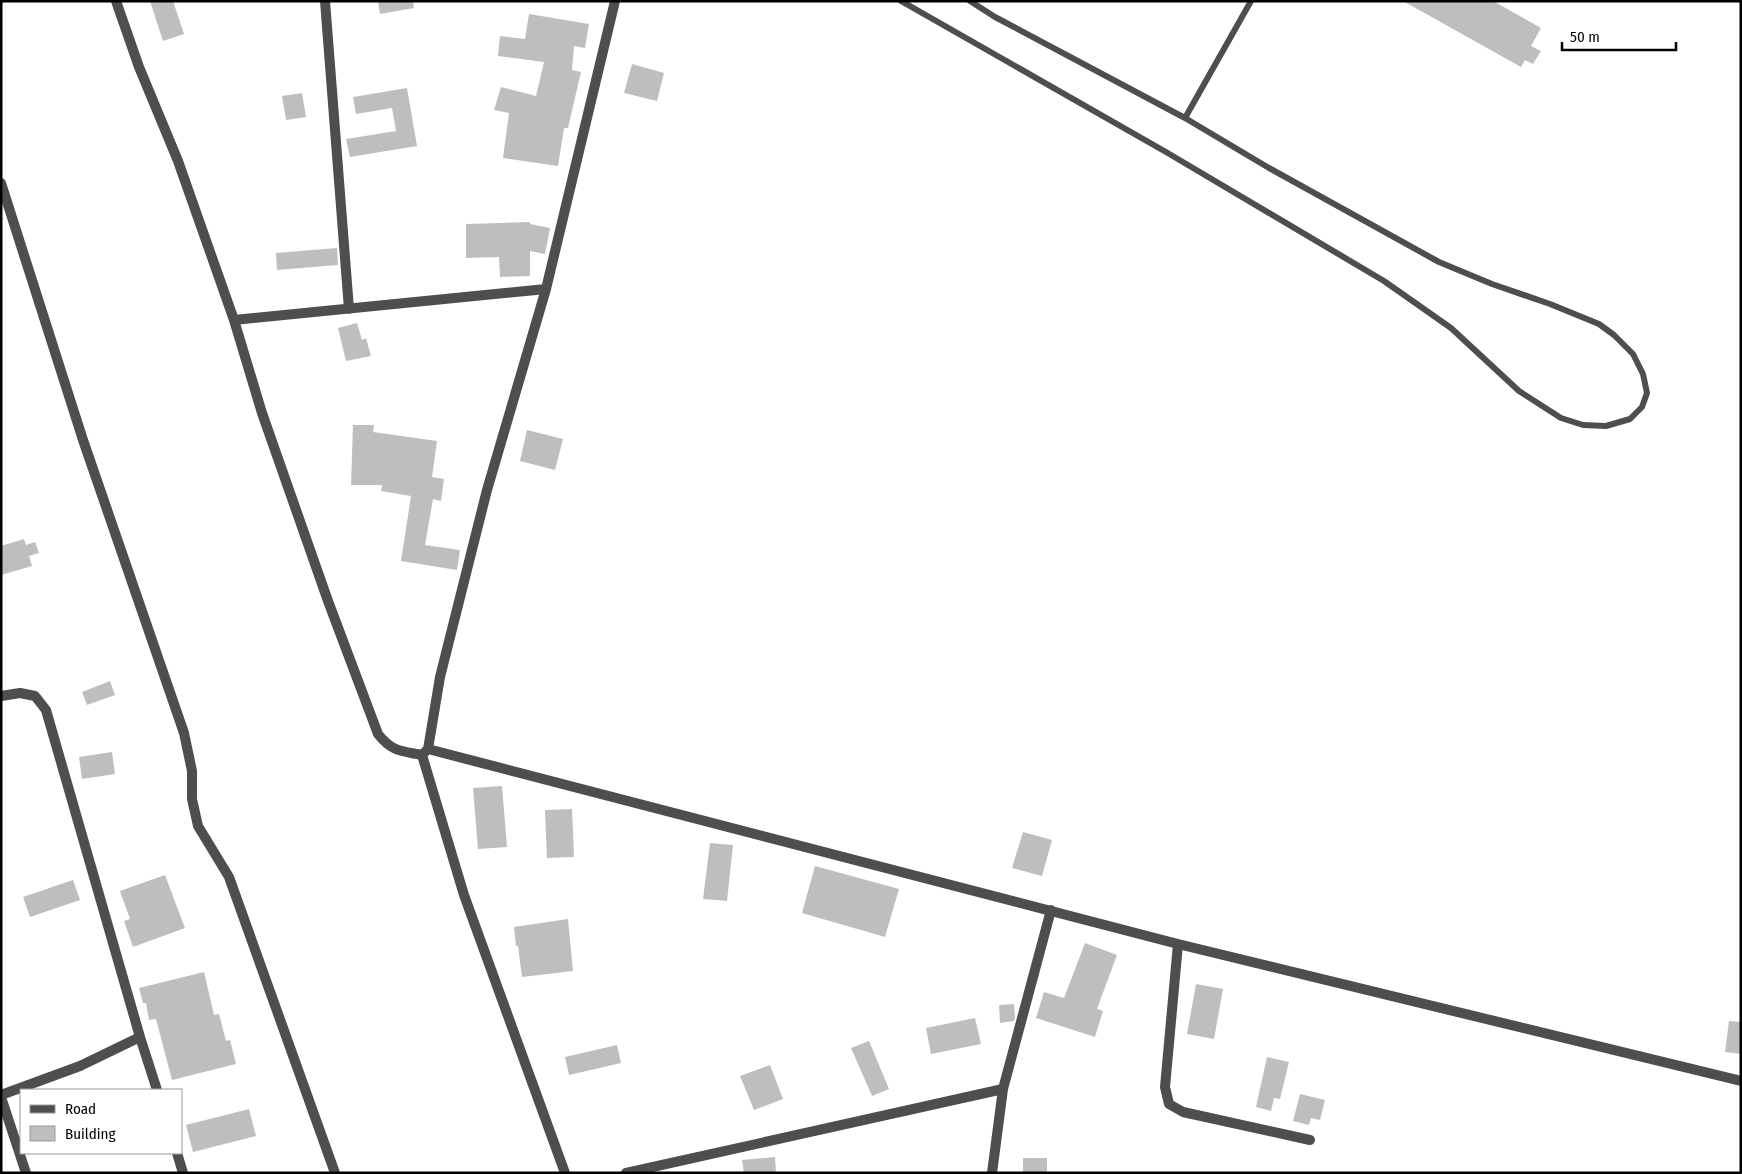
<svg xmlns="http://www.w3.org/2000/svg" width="1742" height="1174" font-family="'Fira Sans Condensed',sans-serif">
<rect width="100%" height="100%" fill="#fff"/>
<path fill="#bebebe" d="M150,1h23l11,33 -21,7z
M378,1h35l1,7 -34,6z
M1403,1h90l48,27 -10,18 10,5 -8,13 -8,-4 -4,7z
M529,14l60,10 -4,24 -11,-2 -2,24 9,2 -13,56h-4l-6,38 -55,-8 6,-45 -15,-3 7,-23 35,9 8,-34 -46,-6 2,-20 25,3z
M632,64l32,9 -7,28 -33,-8z
M407,88l10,58 -67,11 -4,-18 50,-8 -4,-23 -36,6 -3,-17z
M302,93l4,24 -20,3 -4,-24z
M530,222v2l20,4 -5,26 -15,-3v25l-30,1 -1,-20 -33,1v-34z
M337,248l1,17 -61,5 -1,-17z
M357,323l5,17 4,-2 5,18 -25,5 -8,-33z
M353,425h21l-1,7 64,9 -5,36 12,2 -3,22 -8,-2 -8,46 35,5 -3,20 -56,-9 10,-65 -30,-5 1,-6h-31z
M527,430l36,9 -8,31 -35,-9z
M24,539l2,6 9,-3 4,11 -10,3 3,10 -31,9v-29z
M110,681l5,14 -28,10 -5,-13z
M112,752l3,22 -33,5 -3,-22z
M502,786l5,61 -29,2 -5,-61z
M572,809l2,48 -27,1 -2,-48z
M1023,832l29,8 -10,36 -30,-8z
M710,843l23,2 -6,56 -24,-2z
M815,866l84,23 -14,48 -83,-24z
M165,875l20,53 -52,19 -9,-26 6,-2 -10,-28z
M73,880l7,20 -50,17 -7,-20z
M568,919l5,52 -51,6 -4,-31h-2l-2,-19z
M1085,943l32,12 -20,54 6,2 -8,26 -59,-19 8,-26 20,6z
M204,972l10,43 5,-1 7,27 4,-1 6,24 -64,16 -16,-61 -7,1 -3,-17h-3l-4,-15z
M1196,984l27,5 -9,50 -27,-5z
M1014,1004l1,13 -1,4 -14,2 -1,-18z
M975,1018l6,26 -50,10 -5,-26z
M1729,1021l12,1v32l-16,-2z
M869,1041l20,48 -17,7 -21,-48z
M617,1045l4,18 -52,12 -4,-18z
M1267,1057l22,5 -9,37 -6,-1 -3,13 -15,-4z
M770,1065l13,34 -29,11 -14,-34z
M1300,1094l25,6 -5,20 -9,-2 -2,7 -16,-4z
M249,1109l7,27 -63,16 -7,-27z
M775,1157l1,16h-32l-2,-13z
M1023,1158h24v15h-24z"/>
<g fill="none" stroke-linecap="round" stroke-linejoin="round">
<path stroke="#4e4e4e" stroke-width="6" d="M901,1l265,151 218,129 67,47 68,63 42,27 22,7 23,1 24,-7 12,-12 5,-14 -4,-19 -10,-20 -19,-19 -15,-11 -49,-20 -58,-20 -53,-22 -170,-94 -84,-50 -190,-101 -25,-16
M1185,118l66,-117"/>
<path stroke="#4e4e4e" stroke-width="10" d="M116,1l23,66 39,94 56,159 28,93 66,188 50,133c14,18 24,17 44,21l6,-6 12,-72 47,-187 59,-201 69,-288
M325,1l24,308
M1,183l82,257 101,293 8,38v28l6,27 31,51 106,296
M234,320l312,-31
M1,696l19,-3 15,3 11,14 94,327 17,53
M428,749l750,195 563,137
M422,755l42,140 101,278
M1178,944l-13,143 4,17 14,8 127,28
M1,1095l79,-29 60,-29
M1,1097l25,76
M177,1153l6,20
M626,1173l377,-84
M992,1173l11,-84 48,-179"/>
</g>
<rect width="1742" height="1174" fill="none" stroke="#000000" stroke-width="5"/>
<rect x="20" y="1089" width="162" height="65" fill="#ffffff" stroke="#999999"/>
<rect x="30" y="1105" width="25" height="8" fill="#4e4e4e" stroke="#999999"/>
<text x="65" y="1114" font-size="15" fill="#000000">Road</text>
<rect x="30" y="1126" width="25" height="15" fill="#bebebe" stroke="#999999"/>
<text x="65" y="1139" font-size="15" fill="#000000">Building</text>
<path d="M1562 42v8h114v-8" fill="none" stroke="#000000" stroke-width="2.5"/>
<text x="1570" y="42" font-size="15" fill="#000000" stroke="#ffffff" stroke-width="4" paint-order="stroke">50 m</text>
</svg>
